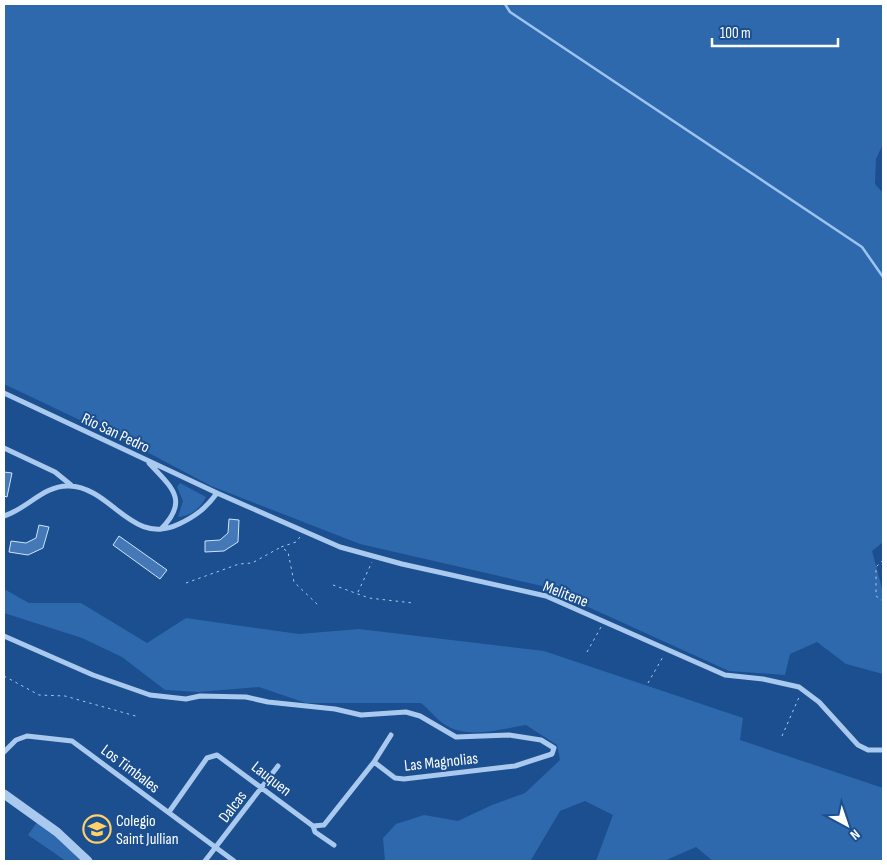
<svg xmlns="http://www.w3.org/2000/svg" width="887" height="865" font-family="'Sofia Sans Condensed',sans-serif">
<rect width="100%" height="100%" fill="#1b4f8f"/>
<path fill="#2e69ad" d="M4,4h879v140l-7,15 -1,25 8,9v349l-11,9 11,41v82l-37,-10 -29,-22 -27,12 -5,21 -56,-4 -187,-85 -182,-42 -149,-58 -64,-34 -143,-68z
M180,483l26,14c-6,12 -15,19 -28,20l5,-16 -6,-14z
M4,589l25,14h52l66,40 39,-25 113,16 60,-5 185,22 199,67 -3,22 143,48v73h-170l-17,-14 -32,14h-68l17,-46 -28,-14 -25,10 -29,49 -146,1 -2,-23 13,-14 28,-9 34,6 34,-16 33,-12 35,-33 -3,-15 -31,-20c-25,4 -59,15 -82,-1 -9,-6 -15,-15 -23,-21h-115l-47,-16 -61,5 -33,-2 -43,-33 -40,-19 -78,-25z
M37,822l17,11 33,28h-21l-38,-26z"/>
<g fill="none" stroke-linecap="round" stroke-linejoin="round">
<path stroke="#9cc4f0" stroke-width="2.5" d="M505,4l5,8 352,235 21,30"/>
</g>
<path fill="#4478b7" stroke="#cfe3fa" d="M4,472l8,1 -5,24 -3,-1z
M229,519l10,1 -1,22 -14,9 -19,1v-11l15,-1 8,-7z
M39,525l10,2 -6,21 -15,7 -19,-3 2,-11 15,2 10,-5z
M119,536l48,34 -7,9 -47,-34z"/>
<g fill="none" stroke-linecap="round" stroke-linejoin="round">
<path stroke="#a9c9ee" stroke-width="1" stroke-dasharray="2.5 4" stroke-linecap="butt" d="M300,537l-4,5 -15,5 7,5 6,30 24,23
M883,560l-7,7v29l7,5
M186,583l53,-19 13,-1 29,-16
M333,585l36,13 44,5
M358,592l14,-30
M587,652l14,-25
M4,676l35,19 26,1 74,21
M648,683l16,-28
M782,736l18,-41"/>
<path stroke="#a9c9ee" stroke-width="5" d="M4,393l213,100 123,54 62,17 144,32 179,79 38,4 36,8 20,15 39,43 10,5h15
M4,448l51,24 16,13
M149,463c22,24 41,37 12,66
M4,516c23,-7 40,-31 65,-30 43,1 62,61 110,38 17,-8 27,-16 38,-31
M4,636l89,39 57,20 36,4 14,-3 46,1 22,5 67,7 26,6 45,-3 14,4 36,21 53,-2 32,5 13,8 -2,6 -37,12 -111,13 -9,-1 -21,-16
M4,752l12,-12 11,-4 45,5 162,120
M169,812l38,-54 10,-3 96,71
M313,826l11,-1 50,-63 17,-27
M313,826l2,6 19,13
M205,861l73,-95"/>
<path stroke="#a9c9ee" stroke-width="9" d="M4,794l53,38 31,29"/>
</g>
<defs>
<g id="school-ring" transform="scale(1.4375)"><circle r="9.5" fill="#1b4f8f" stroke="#ffd166" stroke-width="1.5"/><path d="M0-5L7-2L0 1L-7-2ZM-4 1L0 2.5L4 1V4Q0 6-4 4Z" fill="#ffd166"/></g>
</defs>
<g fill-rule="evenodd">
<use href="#school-ring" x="97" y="829"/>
</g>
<g text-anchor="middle" stroke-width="4" stroke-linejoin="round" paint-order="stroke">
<g font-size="16" fill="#fff" stroke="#1b4f8f">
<text transform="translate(116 432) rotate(25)" y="6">Río San Pedro</text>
<text transform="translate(566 593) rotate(21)" y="6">Melitene</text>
<text transform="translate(441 761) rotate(-6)" y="6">Las Magnolias</text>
<text transform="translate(131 768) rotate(37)" y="6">Los Timbales</text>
<text transform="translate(272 778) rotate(38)" y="6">Lauquen</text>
<text transform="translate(232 806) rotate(-53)" y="6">Dalcas</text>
</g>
<g font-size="16" fill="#fff" stroke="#1b4f8f" text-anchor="start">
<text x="116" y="826">Colegio<tspan x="116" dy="18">Saint Jullian</tspan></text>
</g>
</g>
<rect width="887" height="865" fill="none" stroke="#ffffff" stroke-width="10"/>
<g transform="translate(847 825) rotate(140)" stroke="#1b4f8f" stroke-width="4" paint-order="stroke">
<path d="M0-4L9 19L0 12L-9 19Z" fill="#ffffff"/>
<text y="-8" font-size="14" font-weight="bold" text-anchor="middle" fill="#ffffff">N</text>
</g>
<path d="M712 38v8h126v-8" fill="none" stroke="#ffffff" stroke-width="2.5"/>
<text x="720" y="38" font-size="15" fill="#ffffff" stroke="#1b4f8f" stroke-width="4" paint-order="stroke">100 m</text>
</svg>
